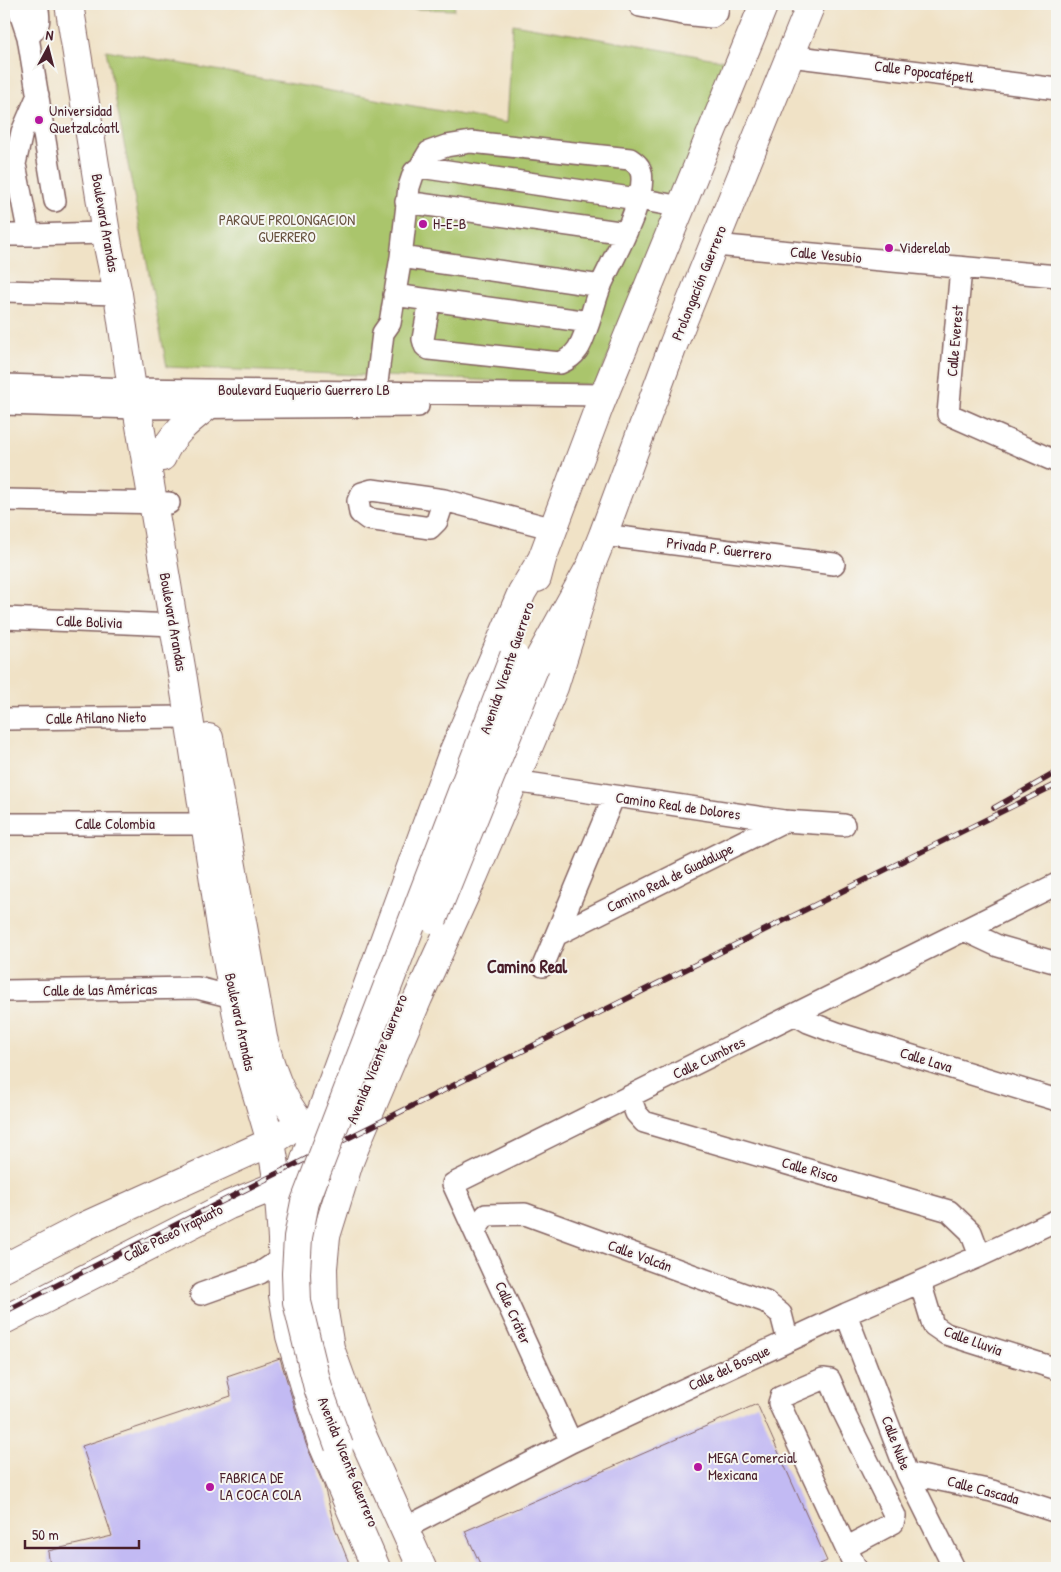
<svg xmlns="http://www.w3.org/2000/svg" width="1061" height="1572" font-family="'Patrick Hand',sans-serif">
<rect width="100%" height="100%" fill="#f6f6f2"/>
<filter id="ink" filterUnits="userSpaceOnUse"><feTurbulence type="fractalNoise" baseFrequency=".02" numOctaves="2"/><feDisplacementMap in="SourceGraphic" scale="10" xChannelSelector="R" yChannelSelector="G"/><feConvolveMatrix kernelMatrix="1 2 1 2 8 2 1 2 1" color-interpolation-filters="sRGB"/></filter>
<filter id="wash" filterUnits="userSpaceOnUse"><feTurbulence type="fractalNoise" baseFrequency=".0096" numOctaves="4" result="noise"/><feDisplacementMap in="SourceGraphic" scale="20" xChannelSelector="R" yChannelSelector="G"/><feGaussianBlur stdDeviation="1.12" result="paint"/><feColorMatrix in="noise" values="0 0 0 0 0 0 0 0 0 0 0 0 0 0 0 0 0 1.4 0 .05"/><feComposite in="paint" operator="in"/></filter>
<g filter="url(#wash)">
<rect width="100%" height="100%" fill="#f0e2c6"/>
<path fill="#aac56c" stroke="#7a724c" d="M240,4h214l1,6z
M513,24l220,38 -137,323 -429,-18 -61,-317 401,73z"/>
<g id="blocks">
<path fill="#c2baf3" d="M280,1358l26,86 18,42 11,42 16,40h-291l-10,-1 -2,-16 64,-15 -30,-90 149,-50 -4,-20z
M757,1404l70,157 -16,7h-329l-17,-37z"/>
</g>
</g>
<g filter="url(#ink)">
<use href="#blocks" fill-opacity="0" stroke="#846361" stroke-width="1"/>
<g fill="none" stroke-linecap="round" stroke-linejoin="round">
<g stroke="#846361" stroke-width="24">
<path id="minor" d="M17,4l11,33 27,164
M639,4l1,2 43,8 29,3 5,-4 1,-9
M28,37c13,-13 12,-16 9,-33
M790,56l267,33
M38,95l-16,37 -7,32 14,71 76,-2
M406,202l220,31
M4,235h25
M715,245l342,31
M401,257l200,29
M961,268l-13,146 109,48
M4,291l114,3
M394,295l195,27c4,-12 7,-25 12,-37 10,-23 52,-95 38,-118 -2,-3 -6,-6 -9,-8l-159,-17 -25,4 -17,6 -9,15
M430,300l-7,39 2,7 4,3 131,14c20,-8 22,-22 29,-41
M4,385l128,4 472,6
M376,391l7,-58 7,-10 11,-66 8,-70 5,-15 6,-5 224,33 37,7
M4,404l133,4 281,-2
M4,500l165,3
M444,500l-7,21 -7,7 -62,-9 -8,-6 -2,-12 4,-8 10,-3 72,10 110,29
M603,535l231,29
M4,618l170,7
M4,719l184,-2
M514,781l270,40 60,4
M4,824h216
M964,930l34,16 59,17
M556,935l228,-114
M543,966l71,-170
M4,991l193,-3 36,9 15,-1
M796,1015l12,7 29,11 220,67
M630,1097l6,16 8,9 305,89 22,21 9,24
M475,1230l11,-15 39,-1 241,88 15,12 7,27
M920,1282l13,43 13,9 111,35
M201,1294l59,-21 21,-14
M846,1314l61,159 47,95
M571,1442l-118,-258 604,-300
M907,1473l85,18 65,21
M405,1528l166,-86 275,-128 134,-58 77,-36
M846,1548l47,-25 2,-7 -51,-103 -14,-33 -7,-1 -42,18 -2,6 67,145 10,20"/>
</g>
<g stroke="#846361" stroke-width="30">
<path id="major" d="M69,4l39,242 10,48 14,95 5,19 46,271 39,254 20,110 29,99 7,42 4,55
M162,457c8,-21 26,-36 43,-49
M537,578l5,-19 57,-152 165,-403
M535,666l56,-101 12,-30 71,-192 137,-339
M209,738l54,300c8,30 17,60 38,85 13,15 31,27 48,39
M4,1268l81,-42 186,-84 15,-10
M4,1320l225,-115 66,-27
M376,1568l-55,-128 -31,-104 -7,-41 -1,-56 8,-33 23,-71 139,-380 70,-163 20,-33
M422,1568l-64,-142 -28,-78 -6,-36 -1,-44 3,-32 23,-74 12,-30 57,-134 56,-123 80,-188 15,-48 22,-74"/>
</g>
<use href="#minor" stroke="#fff" stroke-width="21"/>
<use href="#major" stroke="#fff" stroke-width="28"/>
<g stroke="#4a1f2b" stroke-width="5.5">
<path id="rail" d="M994,808l63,-36
M4,1312l272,-138 781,-390"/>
</g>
<use href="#rail" stroke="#f6f6f2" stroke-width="4" stroke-dasharray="11" stroke-linecap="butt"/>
<g stroke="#846361" stroke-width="30" stroke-linecap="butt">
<path id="major-bridge" d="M433,919l102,-253
M339,1446l-21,-58 -21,-86 -1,-29 2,-36 7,-35 209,-546"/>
</g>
<use href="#major-bridge" stroke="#fff" stroke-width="28"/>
</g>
</g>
<g fill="#b5179e" stroke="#f6f6f2" stroke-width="2">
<circle cx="39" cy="120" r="5"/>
<circle cx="423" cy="224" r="5"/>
<circle cx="889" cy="248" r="5"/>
<circle cx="698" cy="1467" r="5"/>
<circle cx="210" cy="1487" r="5"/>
</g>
<g text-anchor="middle" stroke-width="4" stroke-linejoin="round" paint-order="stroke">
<g font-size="15" fill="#4a1f2b" stroke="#f6f6f2">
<text transform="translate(924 72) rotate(7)" y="5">Calle Popocatépetl</text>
<text transform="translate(105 223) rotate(80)" y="5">Boulevard Arandas</text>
<text transform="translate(826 255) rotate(5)" y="5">Calle Vesubio</text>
<text transform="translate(699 283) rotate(-68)" y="5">Prolongación Guerrero</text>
<text transform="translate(955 341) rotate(-85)" y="5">Calle Everest</text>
<text x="304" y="395">Boulevard Euquerio Guerrero LB</text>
<text transform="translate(719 549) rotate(7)" y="5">Privada P. Guerrero</text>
<text transform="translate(89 622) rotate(2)" y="5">Calle Bolivia</text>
<text transform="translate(173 622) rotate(80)" y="5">Boulevard Arandas</text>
<text transform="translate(507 668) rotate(-71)" y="5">Avenida Vicente Guerrero</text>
<text transform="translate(96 718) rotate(-1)" y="5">Calle Atilano Nieto</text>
<text transform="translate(678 806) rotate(8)" y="5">Camino Real de Dolores</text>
<text x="115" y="829">Calle Colombia</text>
<text transform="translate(670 878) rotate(-26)" y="5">Camino Real de Guadalupe</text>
<text transform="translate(100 990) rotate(-1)" y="5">Calle de las Américas</text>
<text transform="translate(240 1022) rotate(78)" y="5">Boulevard Arandas</text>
<text transform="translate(709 1058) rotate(-26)" y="5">Calle Cumbres</text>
<text transform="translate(377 1059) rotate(-68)" y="5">Avenida Vicente Guerrero</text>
<text transform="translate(926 1060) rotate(17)" y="5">Calle Lava</text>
<text transform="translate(810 1170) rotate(16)" y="5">Calle Risco</text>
<text transform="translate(173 1233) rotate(-27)" y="5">Calle Paseo Irapuato</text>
<text transform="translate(640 1256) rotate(20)" y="5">Calle Volcán</text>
<text transform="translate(513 1313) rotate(66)" y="5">Calle Cráter</text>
<text transform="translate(973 1341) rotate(20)" y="5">Calle Lluvia</text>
<text transform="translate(729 1368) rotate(-25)" y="5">Calle del Bosque</text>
<text transform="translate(896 1443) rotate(69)" y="5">Calle Nube</text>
<text transform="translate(348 1462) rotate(68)" y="5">Avenida Vicente Guerrero</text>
<text transform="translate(983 1490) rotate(15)" y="5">Calle Cascada</text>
</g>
<g font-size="15" fill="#4a1f2b" stroke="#f6f6f2" text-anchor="start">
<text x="49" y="116">Universidad<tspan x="49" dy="17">Quetzalcóatl</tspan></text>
<text x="433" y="229">H-E-B</text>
<text x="899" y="253">Viderelab</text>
<text x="708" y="1463">MEGA Comercial<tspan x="708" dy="17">Mexicana</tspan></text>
<text x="220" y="1483">FABRICA DE<tspan x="220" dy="17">LA COCA COLA</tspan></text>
</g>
<g font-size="15" fill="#67513e" stroke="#f6f6f2">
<text x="287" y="225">PARQUE PROLONGACION<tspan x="287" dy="17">GUERRERO</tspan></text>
</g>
<g font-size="18" font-weight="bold" fill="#4a1f2b" stroke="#f6f6f2">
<text x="527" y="973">Camino Real</text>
</g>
</g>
<rect width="1061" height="1572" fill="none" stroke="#f6f6f2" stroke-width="20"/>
<g transform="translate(48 48) rotate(7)" stroke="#f6f6f2" stroke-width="4" paint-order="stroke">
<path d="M0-4L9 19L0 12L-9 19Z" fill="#4a1f2b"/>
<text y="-8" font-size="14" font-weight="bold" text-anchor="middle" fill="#4a1f2b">N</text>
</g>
<path d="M25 1540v8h114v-8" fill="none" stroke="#4a1f2b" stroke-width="2.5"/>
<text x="32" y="1540" font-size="15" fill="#4a1f2b" stroke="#f6f6f2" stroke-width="4" paint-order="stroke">50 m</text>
</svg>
